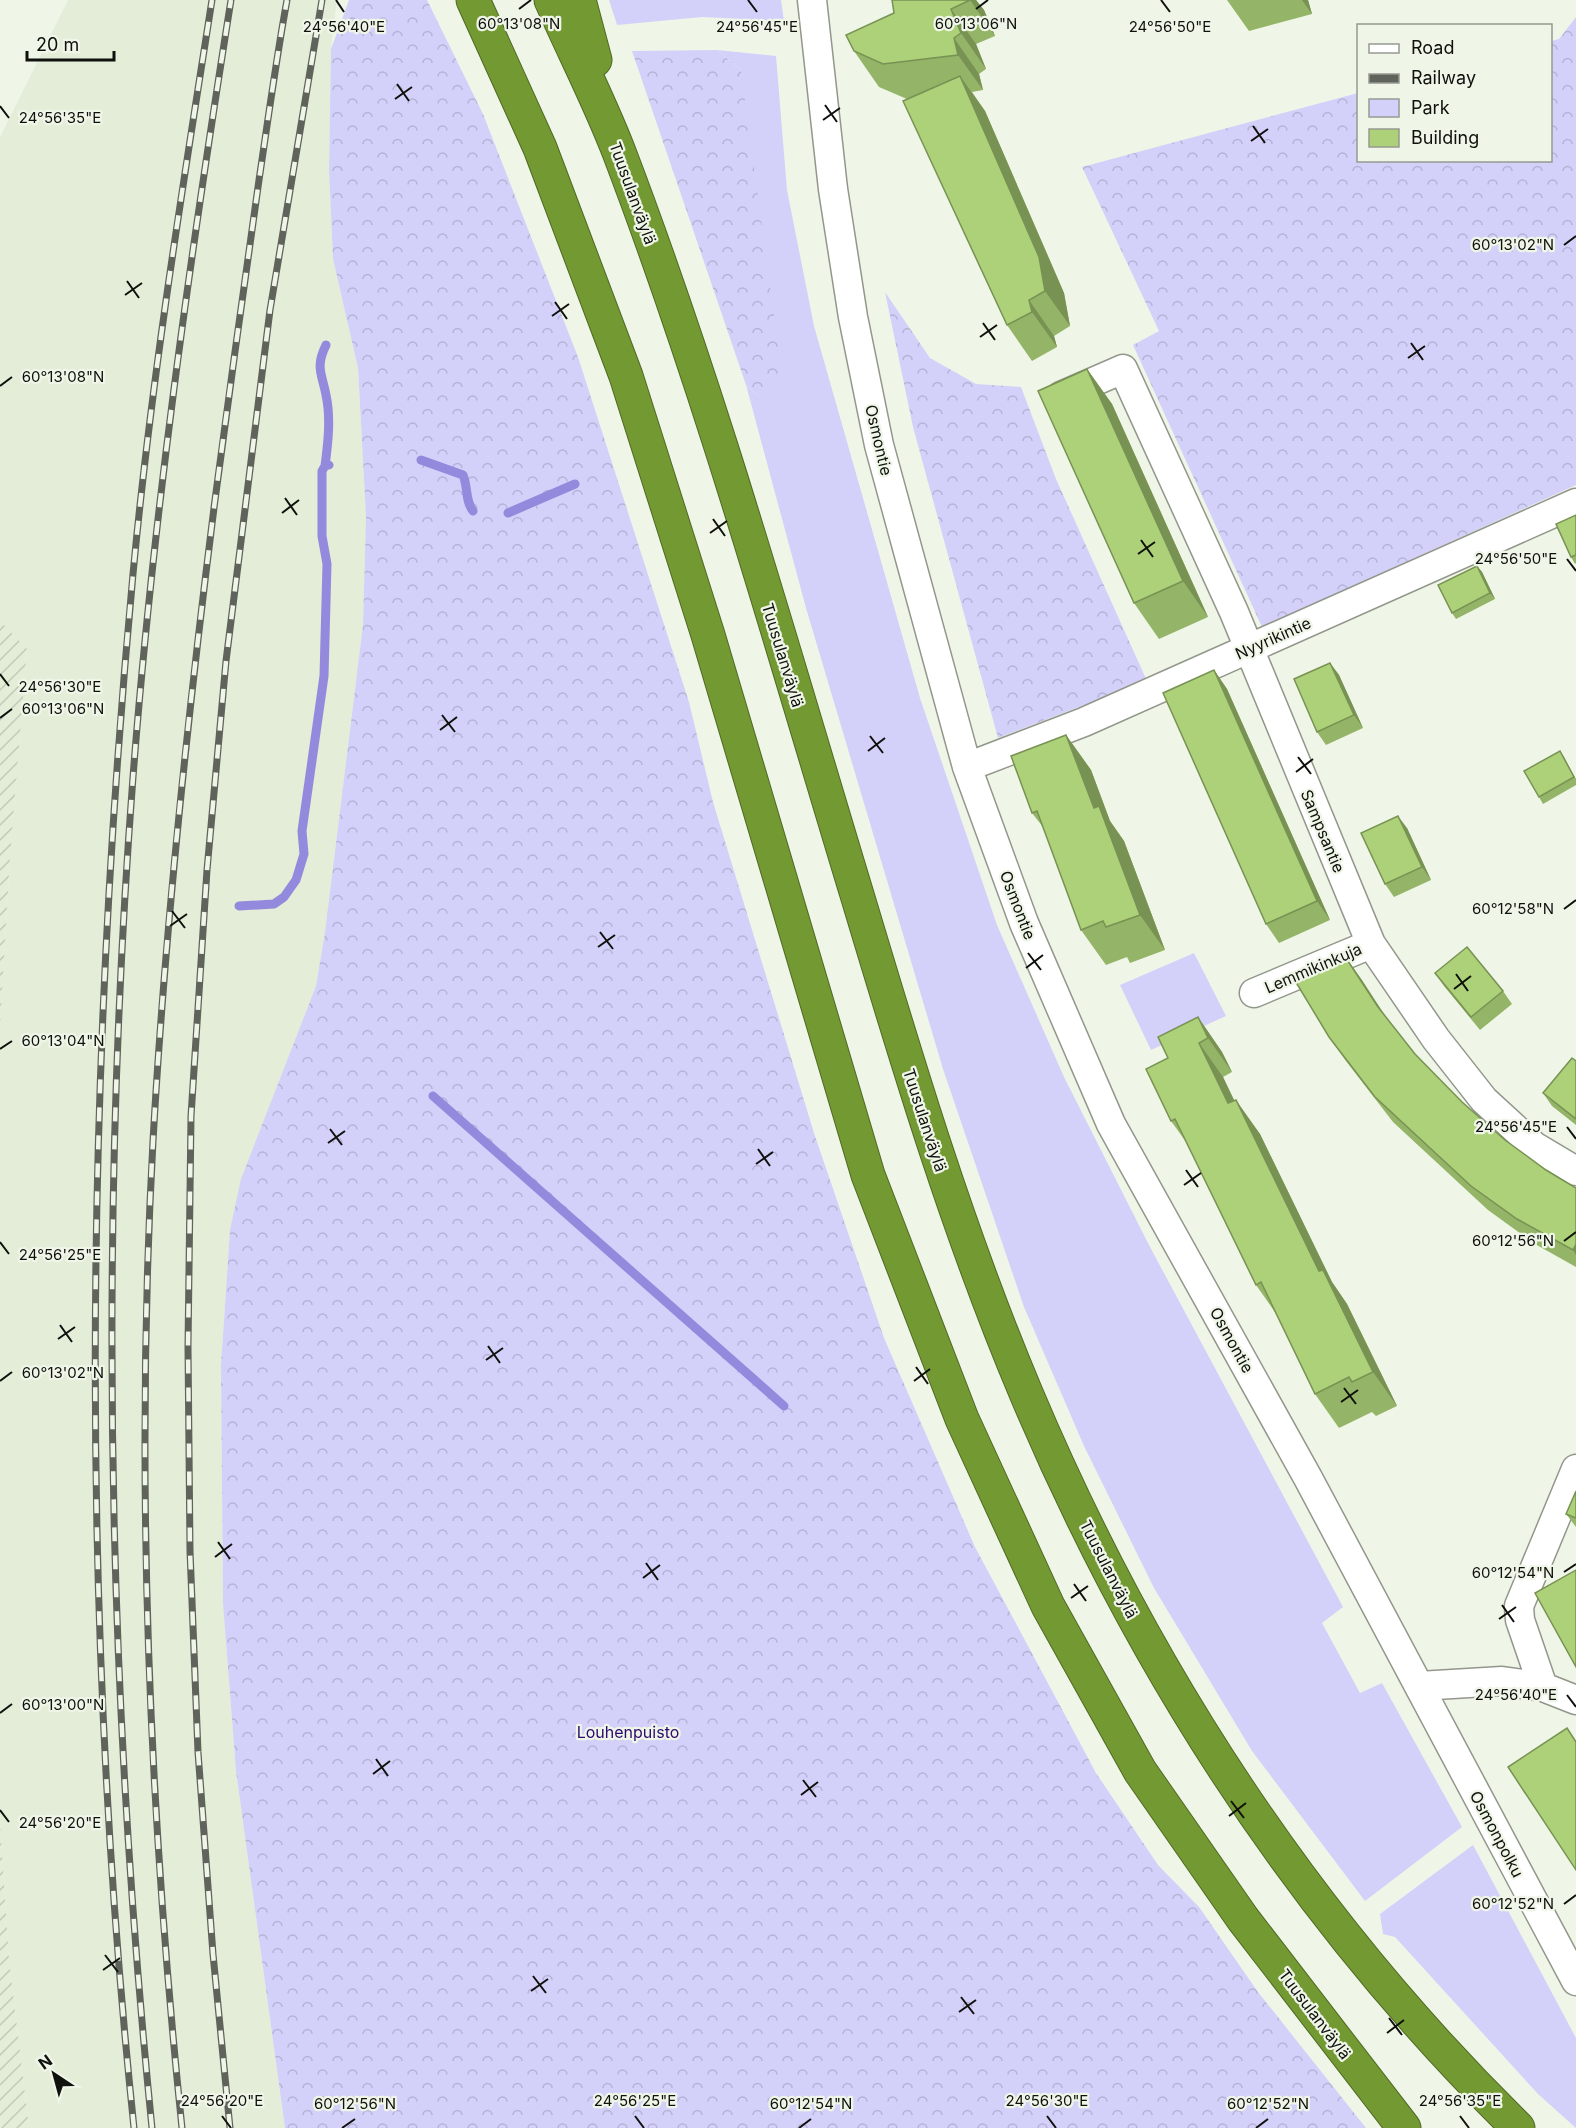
<svg xmlns="http://www.w3.org/2000/svg" width="1576" height="2128" font-family="Inter,sans-serif">
<defs>
<pattern id="industrial-furrows" width="10" height="10" patternUnits="userSpaceOnUse" patternTransform="scale(1.5)"><rect width="10" height="10" fill="#e3edd8"/><path d="M-1 1l2-2M0 10L10 0M9 11l2-2" fill="none" stroke="#c2cab8"/></pattern>
<pattern id="forest-crowns" width="20" height="18" patternUnits="userSpaceOnUse" patternTransform="scale(1.5)"><rect width="20" height="18" fill="#d3d1fa"/><path d="M2 6a3 3 0 1 1 6 0M12 15a3 3 0 1 1 6 0" fill="none" stroke="#b4b2d5"/></pattern>
</defs>
<rect width="100%" height="100%" fill="#eff6e8"/>
<path fill="#e3edd8" d="M68,0h269l-6,49 -2,121 4,89 25,109 8,148 -3,109 -38,307 -9,54 -59,153 -27,91 -9,135 2,239 13,167 49,357h-256l-20,-169 -9,-136v-796l10,-170 17,-208 -27,-28v-484z"/>
<path fill="url(#industrial-furrows)" d="M0,621l27,28 -17,208 -10,170z
M0,1823l9,136 20,169h-29z"/>
<path fill="#d3d1fa" d="M609,0h172l3,21 -82,-4 -85,8z
M717,50l59,6 11,134 27,136 106,372 77,227 67,152 86,170 193,360 -21,16 38,70 22,-10 80,144 -97,74 -113,-150 -98,-163 -70,-142 -60,-139 -81,-238 -137,-461 -60,-223 16,14 -21,-329z
M1194,953l32,63 -75,34 -31,-65z
M1473,1845l103,193v90l-38,-34 -143,-157 -12,-3 -3,-20z"/>
<path fill="url(#forest-crowns)" d="M349,0h78l56,114 95,243 111,345 24,100 101,331 70,205 91,209 121,226 62,92 41,42 59,85 108,136h-1081l-49,-357 -13,-167 -2,-239 9,-135 11,-51 75,-193 9,-54 38,-307 3,-109 -8,-148 -25,-109 -4,-89 2,-121z
M1576,17v468l-314,142 -129,-282 26,-14 -77,-164 276,-74v67h192l1,-119 8,-2z
M717,50l24,20 42,312 -21,17 -16,-14 -114,-334z
M885,292l45,66 46,26 45,3 35,92 91,202 -149,57 -85,-311z"/>
<g fill="none" stroke-linecap="round" stroke-linejoin="round">
<path stroke="#9389dd" stroke-width="9" d="M421,460l42,15c5,11 2,26 10,36
M325,466c3,-23 6,-48 1,-71 -4,-21 -11,-28 0,-50
M508,513l67,-29
M239,906l35,-2 10,-7 12,-17 8,-26 -2,-23 22,-155 3,-112 -5,-28v-65l3,-5 4,-1
M433,1096l351,310"/>
<g stroke="#92978b" stroke-width="31">
<path id="street" d="M812,0l21,189 20,128 26,128 88,322 57,156 87,201 197,354 268,503
M1061,396l62,-27 111,243 137,332 65,95 48,61 50,46 42,25
M967,767l117,-45 492,-219
M1254,993l117,-49
M1419,1686l83,-5 41,6 33,13
M1543,1687l-23,-67 -1,-14 57,-137"/>
</g>
<g stroke="#506925" stroke-width="35">
<path id="highway" d="M473,0l67,148 86,228 82,259 160,540 94,244 86,187 92,165 103,148 161,209
M551,0c22,50 48,100 68,152 93,244 163,496 239,746 50,167 100,334 168,495 116,275 278,525 492,735
M579,0l16,60"/>
</g>
<use href="#street" stroke="#fff" stroke-width="28"/>
<use href="#highway" stroke="#739932" stroke-width="33"/>
<g stroke="#5f635b" stroke-width="7">
<path id="rail" d="M134,2128c-54,-516 -49,-1037 -1,-1554 18,-192 49,-383 79,-574
M152,2128c-45,-448 -53,-901 -19,-1351 20,-260 57,-519 98,-777
M182,2128c-34,-328 -47,-657 -29,-987 12,-214 35,-428 62,-641 14,-107 29,-213 44,-320 9,-60 17,-120 28,-180
M230,2128l-17,-174 -15,-202 -8,-201 -2,-204 3,-231 16,-246 19,-209 44,-351 52,-310"/>
</g>
<use href="#rail" stroke="#eff6e8" stroke-width="4.5" stroke-dasharray="14" stroke-linecap="butt"/>
</g>
<path fill="#94b467" d="M892,0h84l8,10 11,26 -19,8 10,25 -7,5 4,16 -11,2 13,19 79,182 6,33 -16,10 3,11 -25,14 -25,-36 -100,-226 -28,-12 -25,-36 40,-38z
M1227,0h81l4,14 -63,17z
M1087,369l25,35 96,213 -49,22 -25,-36z
M1576,515v48l-1,1 -4,-7z
M1477,566l5,6 13,27 -39,20 -4,-6z
M1330,663l9,12 24,53 -37,17 -9,-13z
M1214,670l13,19 103,231 -51,23 -13,-19z
M1066,735l25,35 19,51 14,20 41,109 -35,13 -3,-6 -21,8 -25,-35 -38,-103 -11,-14z
M1560,751l16,28v6l-33,19 -4,-7z
M1407,828l24,52 -37,17 -9,-13z
M1344,955l41,61 30,38 47,48 43,38 41,30 30,18v79l-41,-23 -47,-34 -95,-88 -47,-61 -17,-24z
M1435,973l68,18 9,13 -32,26 -36,-44z
M1198,1017l24,35 10,20 -9,5 11,23 26,34 72,148 15,22 50,102 -21,10 -4,-4 -33,16 -24,-34 -38,-79 -21,-30 -67,-139 -18,-25 -3,-63z
M1576,1061v64l-24,-19 -9,-13z
M1576,1491v36l-10,-13z"/>
<path fill="#789254" d="M970,0h6l8,10 11,26z
M1302,0h6l4,14z
M951,9l25,35 10,25 -25,-36z
M954,38l25,36 4,16 -25,-35z
M960,76l25,35 79,182 6,33 -25,-35z
M1029,300l25,36 3,11 -25,-35z
M1087,369l25,35 96,213 -25,-36z
M1477,566l5,6 13,27 -5,-6z
M1330,663l9,12 24,53 -9,-13z
M1214,670l13,19 103,231 -13,-19z
M1066,735l25,35 19,51 14,20 41,109 -25,-35 -46,-107z
M1560,751l4,6 12,23 -2,-3z
M1398,816l9,12 24,52 -9,-13z
M1344,955l18,25 33,51 -17,-24z
M1198,1017l24,35 10,20 -24,-34z
M1199,1043l24,34 29,61 -24,-35z
M1236,1100l24,34 72,148 15,22 50,102 -24,-34 -54,-101z
M1576,1244v11l-3,-5z"/>
<path fill="#acd178" stroke="#789254" stroke-width="1.5" d="M892,0h78l-19,9 10,24 -7,5 4,17 -75,9 -29,-13 -8,-16 48,-22z
M960,76l79,181 6,34 -16,9 3,12 -25,13 -104,-224z
M1087,369l96,212 -49,22 -96,-212z
M1576,515v40l-5,2 -15,-33z
M1477,566l13,27 -38,20 -14,-28z
M1330,663l24,52 -37,17 -23,-53z
M1214,670l103,231 -51,23 -103,-231z
M1066,735l28,73 5,-2 41,109 -34,12 -3,-6 -22,9 -44,-119 -5,2 -21,-57z
M1560,751l14,26 -35,20 -15,-26z
M1398,816l24,51 -37,17 -24,-51z
M1467,947l36,44 -32,26 -36,-44z
M1344,955l34,52 37,47 47,48 43,38 41,30 30,18v56l-3,6 -56,-31 -46,-33 -96,-89 -46,-60 -35,-58z
M1198,1017l10,21 -9,5 29,60 8,-3 83,171 4,-1 50,102 -21,10 -3,-5 -34,17 -54,-112 -5,3 -81,-166 -4,2 -25,-52 22,-11 -10,-21z
M1572,1058l4,3v58l-33,-26z
M1576,1491v27l-10,-4z
M1576,1570v97l-41,-74z
M1567,1728l9,14v128l-68,-103z"/>
<path fill="none" stroke="#0f110d" stroke-width="2" d="M336,0l8,12M748,0l9,12M1161,0l9,12M519,9l12,-9M976,9l12,-9M397,84l12,17M395,99l17,-12M825,105l12,17M0,106l9,12M823,120l17,-12M1253,126l12,17M1251,141l17,-12M1564,245l12,-9M127,281l12,17M125,295l17,-12M555,302l12,17M552,316l17,-12M983,323l12,17M980,337l17,-12M1411,343l12,17M1408,358l17,-12M0,386l12,-9M285,498l12,17M282,513l17,-13M713,519l12,17M710,533l17,-12M1141,540l12,17M1138,554l17,-12M1567,559l9,12M0,674l9,12M442,715l13,17M0,718l12,-9M440,730l17,-13M870,736l13,17M868,751l17,-13M1298,757l13,17M1296,772l17,-13M1564,909l12,-9M172,911l13,17M170,926l17,-12M600,932l13,17M598,947l17,-12M1028,953l13,17M1026,968l17,-13M1456,974l12,17M1454,989l17,-13M0,1049l12,-8M1567,1127l9,12M330,1129l12,16M328,1143l17,-12M758,1149l12,17M756,1164l17,-12M1186,1170l12,17M1184,1185l17,-12M1564,1241l12,-9M0,1242l9,12M60,1325l12,17M58,1339l17,-12M488,1346l12,17M486,1360l17,-12M916,1367l12,17M0,1381l12,-9M914,1381l16,-12M1344,1388l12,16M1341,1402l17,-12M218,1542l12,17M215,1557l17,-13M646,1563l12,17M1564,1572l12,-8M643,1578l17,-13M1074,1584l12,17M1071,1598l17,-12M1502,1605l12,17M1499,1619l17,-12M1567,1695l9,12M0,1713l12,-9M376,1759l12,17M373,1774l17,-13M803,1780l13,17M801,1795l17,-13M1231,1801l13,17M0,1810l9,12M1229,1816l17,-13M1564,1904l12,-9M105,1955l13,17M103,1970l17,-12M533,1976l13,17M531,1991l17,-12M961,1997l13,17M959,2012l17,-12M1389,2018l13,17M1387,2033l17,-13M222,2116l9,12M635,2116l9,12M1047,2116l9,12M1460,2116l9,12M342,2128l13,-9M799,2128l12,-9M1256,2128l12,-9"/>
<g text-anchor="middle" stroke-width="4.5" stroke-linejoin="round" paint-order="stroke">
<g font-size="16" fill="#0f110d" stroke="#eff6e8">
<text transform="translate(633 193) rotate(70)" y="6">Tuusulanväylä</text>
<text transform="translate(879 440) rotate(77)" y="6">Osmontie</text>
<text transform="translate(1273 638) rotate(-24)" y="6">Nyyrikintie</text>
<text transform="translate(783 655) rotate(73)" y="6">Tuusulanväylä</text>
<text transform="translate(1323 831) rotate(67)" y="6">Sampsantie</text>
<text transform="translate(1018 905) rotate(69)" y="6">Osmontie</text>
<text transform="translate(1313 968) rotate(-23)" y="6">Lemmikinkuja</text>
<text transform="translate(925 1120) rotate(72)" y="6">Tuusulanväylä</text>
<text transform="translate(1232 1340) rotate(61)" y="6">Osmontie</text>
<text transform="translate(1109 1569) rotate(63)" y="6">Tuusulanväylä</text>
<text transform="translate(1497 1834) rotate(62)" y="6">Osmonpolku</text>
<text transform="translate(1315 2014) rotate(53)" y="6">Tuusulanväylä</text>
</g>
<g font-size="16" fill="#2d096f" stroke="#eff6e8">
<text x="628" y="1738">Louhenpuisto</text>
</g>
</g>
<g font-size="15" text-anchor="middle" fill="#0f110d" stroke="#eff6e8" stroke-width="4.5" stroke-linejoin="round" paint-order="stroke">
<text x="519" y="29">60°13'08"N</text>
<text x="976" y="29">60°13'06"N</text>
<text x="344" y="32">24°56'40"E</text>
<text x="757" y="32">24°56'45"E</text>
<text x="1170" y="32">24°56'50"E</text>
<text x="60" y="123">24°56'35"E</text>
<text x="1513" y="250">60°13'02"N</text>
<text x="63" y="382">60°13'08"N</text>
<text x="1516" y="564">24°56'50"E</text>
<text x="60" y="692">24°56'30"E</text>
<text x="63" y="714">60°13'06"N</text>
<text x="1513" y="914">60°12'58"N</text>
<text x="63" y="1046">60°13'04"N</text>
<text x="1516" y="1132">24°56'45"E</text>
<text x="1513" y="1246">60°12'56"N</text>
<text x="60" y="1260">24°56'25"E</text>
<text x="63" y="1378">60°13'02"N</text>
<text x="1513" y="1578">60°12'54"N</text>
<text x="1516" y="1700">24°56'40"E</text>
<text x="63" y="1710">60°13'00"N</text>
<text x="60" y="1828">24°56'20"E</text>
<text x="1513" y="1909">60°12'52"N</text>
<text x="222" y="2106">24°56'20"E</text>
<text x="635" y="2106">24°56'25"E</text>
<text x="1047" y="2106">24°56'30"E</text>
<text x="1460" y="2106">24°56'35"E</text>
<text x="355" y="2109">60°12'56"N</text>
<text x="811" y="2109">60°12'54"N</text>
<text x="1268" y="2109">60°12'52"N</text>
</g>
<rect x="1357" y="24" width="195" height="138" fill="#eff6e8" stroke="#959a90" stroke-width="1.5"/>
<rect x="1369" y="44" width="30" height="9" fill="#ffffff" stroke="#959a90" stroke-width="1.5"/>
<text x="1411" y="54" font-size="18" fill="#0f110d">Road</text>
<rect x="1369" y="74" width="30" height="9" fill="#5f635b" stroke="#959a90" stroke-width="1.5"/>
<text x="1411" y="84" font-size="18" fill="#0f110d">Railway</text>
<rect x="1369" y="99" width="30" height="18" fill="#d3d1fa" stroke="#959a90" stroke-width="1.5"/>
<text x="1411" y="114" font-size="18" fill="#0f110d">Park</text>
<rect x="1369" y="129" width="30" height="18" fill="#acd178" stroke="#959a90" stroke-width="1.5"/>
<text x="1411" y="144" font-size="18" fill="#0f110d">Building</text>
<g transform="translate(54 2074) rotate(324)" stroke="#eff6e8" stroke-width="4.5" paint-order="stroke">
<path d="M0-4.5L10 22L0 15L-10 22Z" fill="#0f110d"/>
<text y="-9" font-size="16" font-weight="bold" text-anchor="middle" fill="#0f110d">N</text>
</g>
<path d="M27 51v9h87v-9" fill="none" stroke="#0f110d" stroke-width="3"/>
<text x="36" y="51" font-size="18" fill="#0f110d" stroke="#eff6e8" stroke-width="4.5" paint-order="stroke">20 m</text>
</svg>
